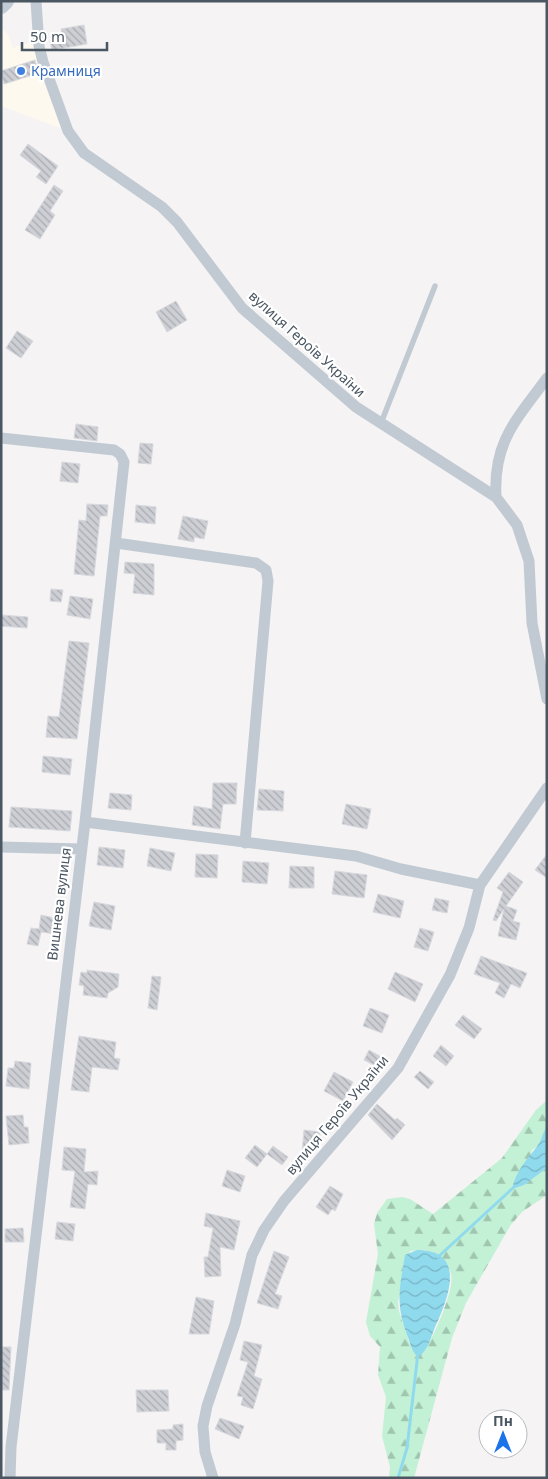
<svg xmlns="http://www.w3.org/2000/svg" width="548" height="1479" font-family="'Noto Sans',sans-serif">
<defs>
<pattern id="forest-firs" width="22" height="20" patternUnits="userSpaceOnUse" patternTransform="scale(1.25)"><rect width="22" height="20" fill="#c3f1d5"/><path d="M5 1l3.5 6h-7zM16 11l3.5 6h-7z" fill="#a0c6b0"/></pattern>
<pattern id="water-waves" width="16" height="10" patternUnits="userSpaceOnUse" patternTransform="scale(1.25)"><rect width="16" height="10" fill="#90daee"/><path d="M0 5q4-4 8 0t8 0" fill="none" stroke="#78b4c4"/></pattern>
<pattern id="building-back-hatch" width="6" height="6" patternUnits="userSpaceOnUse" patternTransform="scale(1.25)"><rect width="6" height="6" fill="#cdcfd5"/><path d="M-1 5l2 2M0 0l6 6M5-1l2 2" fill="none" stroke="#a8abb0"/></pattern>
</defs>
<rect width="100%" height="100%" fill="#f5f3f3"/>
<path fill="#fdf9ef" d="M1,27l7,7 5,14 26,-8 29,91 -67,-25z"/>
<path fill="url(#forest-firs)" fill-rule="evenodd" d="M547,1100v27l-8,18 -7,5 -8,35 23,-17v27l-25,17 -12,14 -44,77 -14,35 -38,140h-25l1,-11 -8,-31 4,-39 -8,-22 2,-28 -10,-11 -4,-14 12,-68 -4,-30 3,-11 10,-14 15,-2 8,2 23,15 69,-56 34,-48zM423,1250c13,2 25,10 28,24 4,16 -19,67 -29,80l-10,-4 -13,-39 -1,-9 12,-51z"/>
<path fill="url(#water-waves)" d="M547,1127v41l-23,17 -12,4c4,-19 15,-29 26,-44 4,-5 4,-12 9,-18z
M417,1250c51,0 31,49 18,77 -4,10 -7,24 -17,30 -6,-5 -7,-11 -9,-17 -14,-35 -10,-50 -4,-85z"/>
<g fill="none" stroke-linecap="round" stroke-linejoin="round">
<path stroke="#90daee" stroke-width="3" d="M438,1257l76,-70
M398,1478l9,-30 11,-95"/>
</g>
<path fill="url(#building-back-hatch)" stroke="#d7d9de" d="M84,25l3,19 -35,6 -2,-9 13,-2 -2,-10z
M35,60l4,13 -35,11 -3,-13z
M28,144l30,22 -12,18 -10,-7 5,-6 -21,-16z
M54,185l9,6 -13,20 5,4 -15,24 -15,-9z
M176,301l11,19 -20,12 -11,-20z
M17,331l16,10 -12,17 -15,-10z
M76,424l22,3 -1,14 -23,-3z
M140,443l13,1 -2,20 -13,-1z
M62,462l18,2 -2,19 -18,-2z
M87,504l21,1 -1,11h-7l-6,60 -20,-2 5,-54 7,1z
M136,505l20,2 -1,17 -20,-2z
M183,516l25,5 -4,18 -10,-2v5l-16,-3z
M125,562l29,2v31l-21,-2 2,-19 -11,-1z
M51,589l12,1 -2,12 -11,-1z
M70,596l23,3 -3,20 -23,-4z
M1,615l27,2 -1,11 -26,-2z
M69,641l20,2 -12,96 -31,-2 2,-21 11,1z
M43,756l29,3 -2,16 -28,-3z
M213,783h24l-1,21h-13l-3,25 -28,-4 2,-19 18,3z
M259,789l25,2 -1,20 -26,-1z
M110,793l22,2 -1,15 -23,-2z
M346,804l25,5 -4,20 -25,-5z
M11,807l61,4 -2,20 -61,-4z
M99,847l26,3 -2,18 -26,-3z
M150,848l25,5 -4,18 -24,-5z
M196,854l22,1 -1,23 -22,-1z
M547,854v24l-12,-8z
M243,861l26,2 -2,21 -25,-2z
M290,866l24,1v21h-25z
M335,871l32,4 -3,23 -32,-4z
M509,872l14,10 -17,24 11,4 -4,11 7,2 -4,17 -18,-4 6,-27 -8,12 -3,-1 10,-28 -6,-4z
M378,894l26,7 -4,17 -27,-6z
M435,898l14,3 -2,12 -15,-3z
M94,902l21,4 -4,24 -22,-4z
M41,915l18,4 -3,15 -15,-2 -3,14 -11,-2 4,-16 8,1z
M420,928l14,4 -6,19 -14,-4z
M481,956l46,17 -7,15 -9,-4 -7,14 -9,-5 5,-10 -26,-9z
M87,970l32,4 -1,13 -10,6 -1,5 -24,-3 1,-9 -5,-1 2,-13 6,1z
M395,972l28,12 -8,18 -27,-13z
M152,976l9,1 -4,33 -9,-2z
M370,1008l19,7 -7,18 -19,-7z
M463,1015l19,14 -8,10 -19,-14z
M79,1036l37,6 -2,16 6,1 -2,11 -26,-3 -3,25 -18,-2z
M441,1045l13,11 -8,10 -13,-10z
M369,1050l16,9 -5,9 -16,-8z
M15,1061l16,2 -2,26 -23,-3 2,-18h6z
M420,1071l14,11 -6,7 -14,-12z
M334,1072l19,10 -10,19 -19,-10z
M377,1104l18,16 2,-2 8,7 -13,15 -24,-25z
M23,1115l1,12h4l1,16 -20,2 -3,-29z
M304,1130l16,2v10l-9,-1 -9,12z
M255,1145l12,9 -10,13 -12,-9z
M273,1146l15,11 -6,8 -15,-11z
M64,1147l22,2 -2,23 14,-1 -1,14 -9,-1 -3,25 -15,-2 5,-36 -13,-1z
M227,1170l18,6 -5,16 -18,-6z
M330,1186l13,8 -8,17 -3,-2 -4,6 -12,-8z
M206,1213l34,8 -6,29 -14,-3 1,29 -16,1 -1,-20h4l5,-29 -9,-2z
M57,1222l18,2 -2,17 -18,-2z
M23,1228l1,14h-19v-13z
M274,1251l15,6 -14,37 7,2 -4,13 -21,-6z
M196,1297l18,4 -5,33h-20z
M244,1341l18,4 -8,31 8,3 -9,30 -12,-4 2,-8 -6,-1 11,-34 -8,-2z
M1,1347h10l-2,43h-8z
M136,1390h32l1,21 -32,1z
M220,1418l24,8 -5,13 -24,-10z
M183,1424v16l-7,1v9h-10v-7h-9v-13l16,-1v-4z"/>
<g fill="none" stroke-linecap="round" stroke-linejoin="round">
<path stroke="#c1cad2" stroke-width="5.5" d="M381,423l54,-137"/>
<path stroke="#c1cad2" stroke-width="11" d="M36,1l3,45 4,16 25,69 16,22 78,54 15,15 65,86 114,99 140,90 21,28 12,36 3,62 15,76
M1,438l113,12 6,4 4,8 -39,360 -74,625 -1,31
M496,497c-3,-55 20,-77 51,-119
M116,543l140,20 10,7 2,11 -23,262
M85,822l271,34 45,13 79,16
M1,847l80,2
M213,1478l-8,-26 -2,-26 4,-20 28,-82 17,-69 12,-25 20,-29 114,-133 52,-93 19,-47 11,-43 67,-97"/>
<path stroke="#c1cbd6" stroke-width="16" d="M1,6l5,-5"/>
</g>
<circle fill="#3f7fe0" stroke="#fff" stroke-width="2" cx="21" cy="71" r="5"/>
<g text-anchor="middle" stroke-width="4.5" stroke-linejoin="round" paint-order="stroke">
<g font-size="14" fill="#366cbe" stroke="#fff" text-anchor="start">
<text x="31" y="76">Крамниця</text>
</g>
<g font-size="14" fill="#4a5661" stroke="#fff">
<text transform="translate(307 344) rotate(42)" y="5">вулиця Героїв України</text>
<text transform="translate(59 904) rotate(-83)" y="5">Вишнева вулиця</text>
<text transform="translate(337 1115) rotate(-50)" y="5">вулиця Героїв України</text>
</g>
</g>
<rect width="548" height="1479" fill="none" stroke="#4a5661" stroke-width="5"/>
<g transform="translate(503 1434)"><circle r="24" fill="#ffffff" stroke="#b7bbc0"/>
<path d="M0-4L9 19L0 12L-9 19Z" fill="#1a73e8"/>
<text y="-8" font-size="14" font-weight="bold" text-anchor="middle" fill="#4a5661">Пн</text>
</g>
<path d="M22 42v8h85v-8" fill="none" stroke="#4a5661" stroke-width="2.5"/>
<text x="30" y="42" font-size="15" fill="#4a5661" stroke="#ffffff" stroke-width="4" paint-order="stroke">50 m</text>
</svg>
